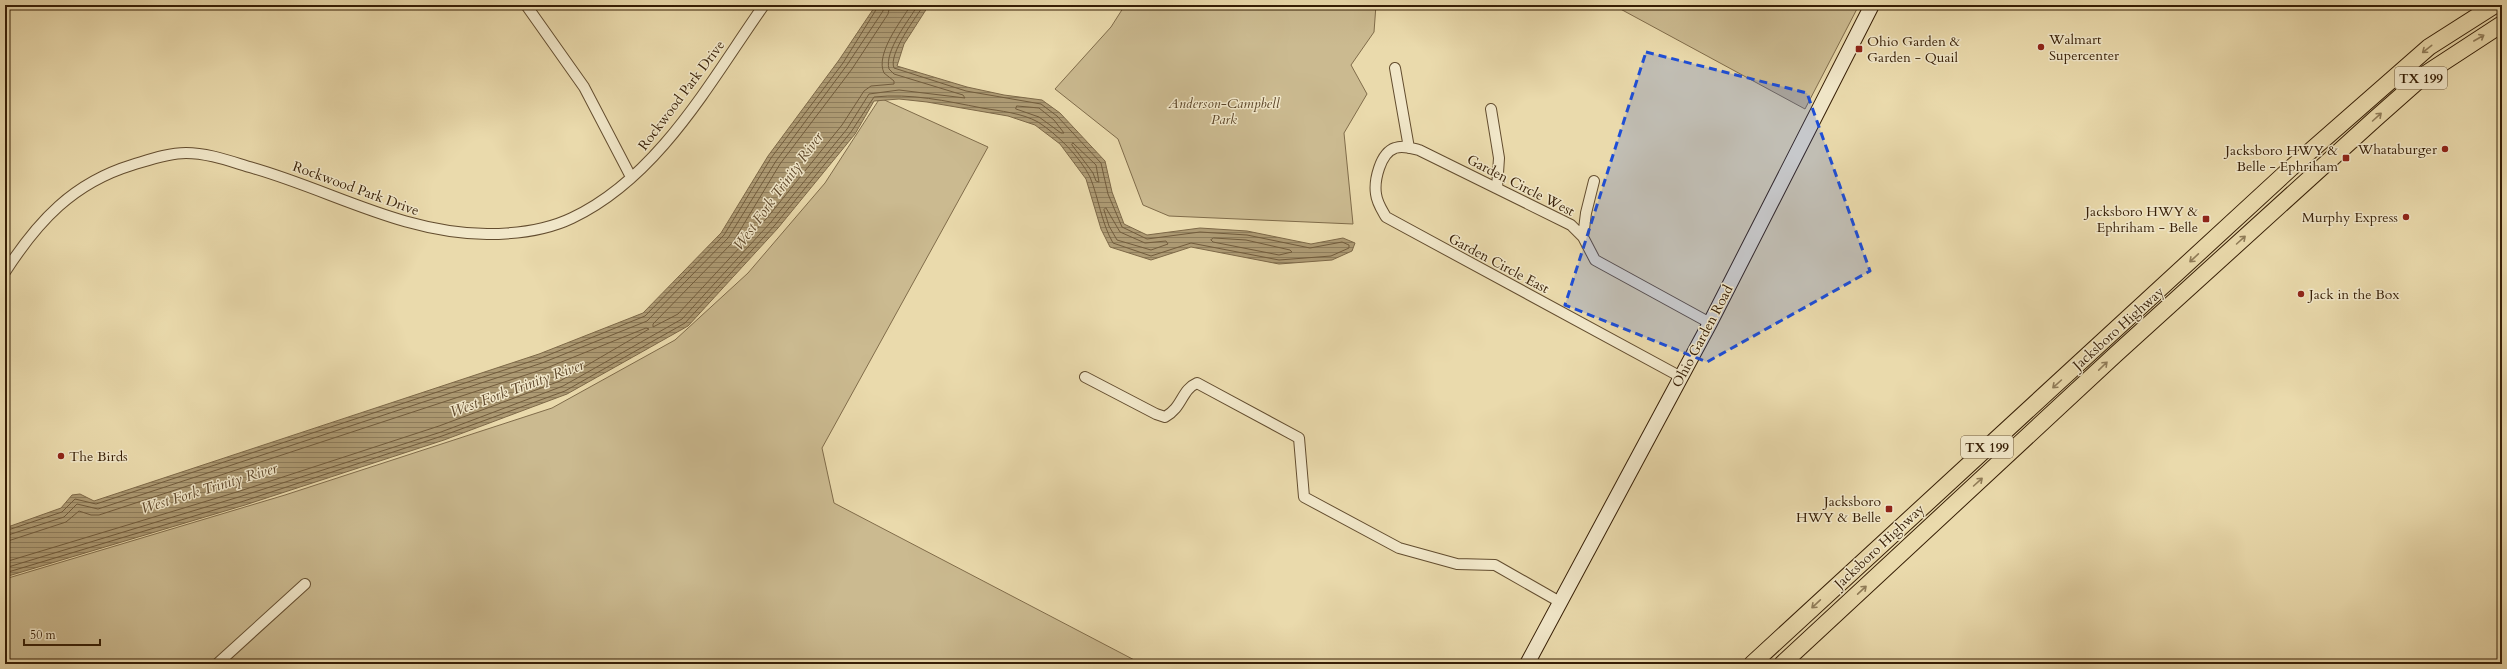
<svg xmlns="http://www.w3.org/2000/svg" width="2507" height="669" font-family="Cardo,serif">
<defs>
<pattern id="water-rules" width="6" height="5" patternUnits="userSpaceOnUse"><rect width="6" height="5" fill="#ad9a73"/><path d="M0 2.5h6" fill="none" stroke="#8e7d5c"/></pattern>
</defs>
<rect width="100%" height="100%" fill="#eadaac"/>
<filter id="stains"><feTurbulence type="fractalNoise" baseFrequency=".005" numOctaves="4"/><feColorMatrix values="0 0 0 0 .2 0 0 0 0 .09 0 0 0 0 .02 0 0 0 .5 -.17"/></filter>
<radialGradient id="worn" r=".72"><stop offset=".6" stop-color="#630" stop-opacity="0"/><stop offset="1" stop-color="#630" stop-opacity=".3"/></radialGradient>
<path fill="#cbba90" stroke="#806c4a" d="M1125,5h251l-2,27 -23,33 16,29 -23,39 9,91 -184,-8 -26,-11 -25,-66 -63,-50 56,-62z
M1613,5h246l-54,104z
M880,98l108,49 -166,301 12,55 308,161h-1137v-85l280,-84 267,-87 123,-68 73,-67 77,-90z"/>
<path fill="url(#water-rules)" stroke="#7d6847" d="M876,5h53l-25,39 -7,22 70,21 37,8 38,5 18,13 45,48 7,31 12,32 23,11 53,-7 47,3 64,13 32,-6 12,5 -3,8 -20,9 -53,4 -88,-17 -40,13 -41,-13 -9,-18 -15,-50 -26,-35 -25,-19 -27,-9 -81,-14 -28,-3 -25,2 -19,33 -77,94 -90,98 -121,68 -123,46 -199,65 -240,72v-49l56,-20 11,-13 8,-1 14,7 445,-147 104,-41 78,-80 47,-77 71,-96z"/>
<g fill="none" stroke-linecap="round" stroke-linejoin="round">
<path stroke="#725c3c" stroke-width="1" d="M890,5l-2,9 -36,55 -72,95 -47,78 -80,82v3l25,-13 89,-96 75,-93 22,-34 7,-5 23,-2v-3l-10,-8c-9,-19 17,-52 27,-68
M1017,106l22,2 15,12 10,13h-3l-22,-16 -23,-8z
M1073,143l23,22 3,17 -3,-1 -3,-8 -21,-28z
M1106,208l14,24 25,11 21,-2 2,3 -17,6 -34,-10 -8,-14 -5,-16z
M1214,238l32,2 44,10 2,2 -13,3 -66,-13 -2,-2z
M5,531l57,-19 13,-13 21,5 445,-146 104,-42 79,-81 47,-77 72,-95 36,-58
M5,536l59,-19 13,-13 21,5 444,-146 105,-42 81,-83 48,-77 71,-96 36,-54 1,-6
M5,542l61,-20 13,-11 12,4h8l445,-146 102,-41 3,1 -89,52 -121,45 -199,65 -235,71
M5,568l237,-72 199,-64 122,-46 119,-67 89,-97 76,-93 22,-35 30,-4 66,8 -2,-3 -69,-21 -5,-5c-5,-18 20,-49 29,-64
M5,573l239,-72 198,-65 123,-45 120,-68 90,-98 76,-93 23,-35c37,-4 72,4 108,11 18,3 40,5 56,14 19,12 42,35 52,55 9,22 11,45 23,66l38,13 40,-13 88,17 52,-4 18,-8v-3l-7,-3 -32,6 -63,-13 -47,-3 -53,7 -25,-12 -14,-33 -7,-31 -44,-47 -16,-12 -75,-13 -72,-23c-6,-14 22,-51 30,-63"/>
<g stroke="#634d2f" stroke-width="12">
<path id="street" d="M526,5l58,82 47,90
M1395,68l14,80
M1491,109l8,49 -2,30
M1583,237l3,-24 8,-32
M5,272c33,-51 68,-89 127,-107 17,-5 36,-12 54,-12 23,0 46,9 67,15 80,23 149,65 234,66 29,0 58,-3 85,-16 87,-41 139,-138 192,-213
M1085,377l71,37 9,3c18,-10 16,-27 32,-34l102,55 5,59 95,51 58,16 38,1 65,37
M1681,377l-295,-160c-4,-7 -9,-14 -10,-23 -2,-13 4,-41 19,-46 8,-3 16,0 24,2l152,75 12,12 12,23 115,63
M217,664l88,-80"/>
</g>
<g stroke="#361e05" stroke-width="16">
<path id="secondary" d="M1527,664l183,-341 162,-318"/>
</g>
<g stroke="#361e05" stroke-width="18">
<path id="primary" d="M1752,664l539,-496 138,-121 66,-42
M1782,664l333,-309 260,-236 52,-46 75,-49"/>
</g>
<use href="#street" stroke="#f1e7c9" stroke-width="10"/>
<use href="#secondary" stroke="#f1e7c9" stroke-width="14"/>
<use href="#primary" stroke="#eadaac" stroke-width="16"/>
</g>
<defs><path id="oneway-shaft" d="M-6 0H5M1.5-3L5.5 0L1.5 3" fill="none" stroke-width="1.6" stroke-linecap="round" stroke-linejoin="round"/></defs>
<g stroke="#907c58">
<use href="#oneway-shaft" transform="translate(2479 38) rotate(-30)"/>
<use href="#oneway-shaft" transform="translate(2427 49) rotate(142)"/>
<use href="#oneway-shaft" transform="translate(2377 117) rotate(-42)"/>
<use href="#oneway-shaft" transform="translate(2241 240) rotate(-42)"/>
<use href="#oneway-shaft" transform="translate(2194 258) rotate(137)"/>
<use href="#oneway-shaft" transform="translate(2103 366) rotate(-44)"/>
<use href="#oneway-shaft" transform="translate(2057 384) rotate(138)"/>
<use href="#oneway-shaft" transform="translate(1978 482) rotate(-42)"/>
<use href="#oneway-shaft" transform="translate(1862 590) rotate(-43)"/>
<use href="#oneway-shaft" transform="translate(1816 604) rotate(137)"/>
</g>
<path fill="#1d4ed8" fill-opacity="0.2" stroke="#1d4ed8" stroke-width="3" stroke-dasharray="8 5" stroke-linejoin="round" d="M1646,52l161,41 63,178 -163,91 -142,-57z"/>
<g fill="#8f2418" stroke="#f1e7c9" stroke-width="1.5">
<circle cx="2041" cy="47" r="4"/>
<rect x="1855" y="45" width="8" height="8" rx="2"/>
<circle cx="2445" cy="149" r="4"/>
<rect x="2342" y="154" width="8" height="8" rx="2"/>
<circle cx="2406" cy="217" r="4"/>
<rect x="2202" y="215" width="8" height="8" rx="2"/>
<circle cx="2301" cy="294" r="4"/>
<circle cx="61" cy="456" r="4"/>
<rect x="1885" y="505" width="8" height="8" rx="2"/>
</g>
<g text-anchor="middle" stroke-width="3" stroke-linejoin="round" paint-order="stroke">
<g fill="#f1e7c9" stroke="#6e5a40" stroke-width="1">
<rect x="2395" y="67" width="52" height="22" rx="3"/>
<rect x="1961" y="436" width="52" height="22" rx="3"/>
</g>
<g font-size="13" font-weight="bold" fill="#361e05">
<text x="2421" y="83">TX 199</text>
<text x="1987" y="452">TX 199</text>
</g>
<g font-size="14" fill="#361e05" stroke="#f1e7c9" text-anchor="end">
<text x="2049" y="44" text-anchor="start">Walmart<tspan x="2049" dy="16">Supercenter</tspan></text>
<text x="1867" y="46" text-anchor="start">Ohio Garden &amp;<tspan x="1867" dy="16">Garden - Quail</tspan></text>
<text x="2437" y="154">Whataburger</text>
<text x="2338" y="155">Jacksboro HWY &amp;<tspan x="2338" dy="16">Belle - Ephriham</tspan></text>
<text x="2198" y="216">Jacksboro HWY &amp;<tspan x="2198" dy="16">Ephriham - Belle</tspan></text>
<text x="2398" y="222">Murphy Express</text>
<text x="2309" y="299" text-anchor="start">Jack in the Box</text>
<text x="69" y="461" text-anchor="start">The Birds</text>
<text x="1881" y="506">Jacksboro<tspan x="1881" dy="16">HWY &amp; Belle</tspan></text>
</g>
<g font-size="14" fill="#361e05" stroke="#f1e7c9">
<text transform="translate(681 95) rotate(-53)" y="5">Rockwood Park Drive</text>
<text transform="translate(1521 185) rotate(27)" y="5">Garden Circle West</text>
<text transform="translate(356 188) rotate(20)" y="5">Rockwood Park Drive</text>
<text transform="translate(1499 263) rotate(28)" y="5">Garden Circle East</text>
<text transform="translate(2118 328) rotate(-42)" y="5">Jacksboro Highway</text>
<text transform="translate(1702 336) rotate(-62)" y="5">Ohio Garden Road</text>
<text transform="translate(1879 546) rotate(-43)" y="5">Jacksboro Highway</text>
</g>
<g font-size="14" font-style="italic" fill="#5b4528" stroke="#f1e7c9">
<text x="1224" y="108">Anderson-Campbell<tspan x="1224" dy="16">Park</tspan></text>
</g>
<g font-size="15" font-style="italic" fill="#60492c" stroke="#f1e7c9">
<text transform="translate(778 191) rotate(-54)" y="5">West Fork Trinity River</text>
<text transform="translate(517 388) rotate(-20)" y="5">West Fork Trinity River</text>
<text transform="translate(209 488) rotate(-17)" y="5">West Fork Trinity River</text>
</g>
</g>
<rect width="2507" height="669" fill="none" stroke="#eadaac" stroke-width="20"/>
<rect x="6" y="6" width="2495" height="657" fill="none" stroke="#361e05" stroke-width="2"/>
<rect x="10" y="10" width="2487" height="649" fill="none" stroke="#361e05"/>
<path d="M24 639v6h76v-6" fill="none" stroke="#361e05" stroke-width="2"/>
<text x="30" y="639" font-size="12" fill="#361e05" stroke="#f1e7c9" stroke-width="3" paint-order="stroke">50 m</text>
<rect width="100%" height="100%" filter="url(#stains)"/>
<rect width="100%" height="100%" fill="url(#worn)"/>
</svg>
